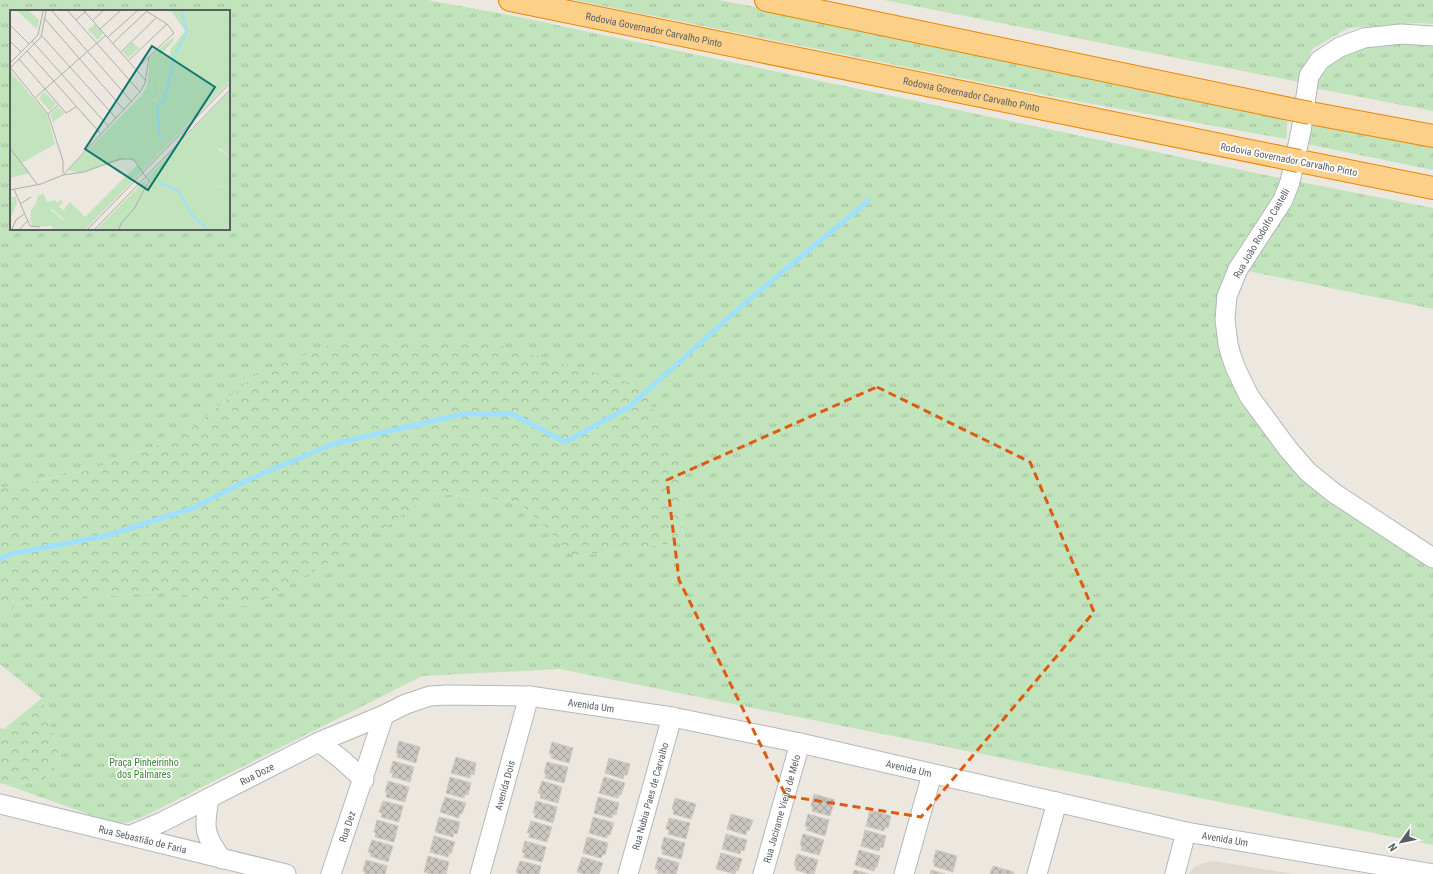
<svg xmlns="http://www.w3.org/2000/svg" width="1433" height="874" font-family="'Roboto Condensed',sans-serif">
<defs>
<pattern id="grass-tufts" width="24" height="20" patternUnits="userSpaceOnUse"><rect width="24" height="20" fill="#c1e4bc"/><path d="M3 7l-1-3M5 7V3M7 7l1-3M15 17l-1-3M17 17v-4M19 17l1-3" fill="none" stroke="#a0bc9c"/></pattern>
<pattern id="forest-crowns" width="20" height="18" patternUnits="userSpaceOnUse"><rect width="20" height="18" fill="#c1e4bc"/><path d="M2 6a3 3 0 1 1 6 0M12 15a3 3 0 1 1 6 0" fill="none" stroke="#a0bc9c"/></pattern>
<pattern id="building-cross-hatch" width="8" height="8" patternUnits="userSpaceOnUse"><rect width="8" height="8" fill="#c9c5c0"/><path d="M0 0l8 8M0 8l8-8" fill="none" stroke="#a6a39f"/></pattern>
</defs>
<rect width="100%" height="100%" fill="#ece8e0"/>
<path fill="#dedad1" d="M1214,861l80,13h-105l6,-7 9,-4z"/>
<path fill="url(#grass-tufts)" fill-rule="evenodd" d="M0,0h427l87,16 751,159 168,33v101l-195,-40 -13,50 53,129 155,113v284l-873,-176 -138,7 -279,141 -17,6 -18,-2 -101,-36 36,-4 18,-20 -19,-63 -42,-34v-48l16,-11 148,-14 88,16 122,-72 59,-42 86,9 56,54 108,-14 -3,-79 -420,-91 -77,63 -92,35 -91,18zM11,11h218v218h-218z
M574,0h145l303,59 266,55 -2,25 -221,-40z
M884,0h549v24l-14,-1 -71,5 -36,21 -13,33z
M1433,41v70l-119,-23 3,-15 31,-24z
M1311,119l122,24v27l-127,-26z"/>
<path fill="url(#forest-crowns)" d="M340,341l152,2 149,43 39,77 3,79 -109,14 -55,-54 -86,-9 -64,46 -117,68 -88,-16 -148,14 -16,11v-128l91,-18 92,-35 77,-63z
M42,698l19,63 -18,20 -36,4 -7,-2v-55l4,1z"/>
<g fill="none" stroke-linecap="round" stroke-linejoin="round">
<path stroke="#9ee0fe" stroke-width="5" d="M0,559l11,-5 94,-18 88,-28 59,-30 81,-34 130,-30h49l53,28 64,-35 116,-104 123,-102"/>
</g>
<path fill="url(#building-cross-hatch)" stroke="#d1c9bf" d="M399,741l21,6 -4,16 -19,-6 1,-4h-2z
M552,742l21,6 -4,15 -18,-5 1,-4h-3z
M456,757l20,6 -2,12 -3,-1 -1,4 -19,-5z
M609,758l21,6 -3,11h-3l-1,4 -18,-6z
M393,761l21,6 -4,15 -18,-5 1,-4h-3z
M547,762l21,5 -4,16 -19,-5 1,-4 -2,-1z
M450,777l21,6 -3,12 -3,-1 -1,4 -18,-5z
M604,777l21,6 -4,12 -2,-1 -1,4 -19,-5z
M388,781l21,6 -4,15 -19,-5 1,-4 -2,-1z
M542,781l20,6 -4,16 -18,-5 1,-4 -3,-1z
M814,794l21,6 -5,16 -18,-5 1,-4 -2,-1z
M445,797l21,6 -4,11 -2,-1 -1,5 -19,-6z
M598,797l21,6 -3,12 -3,-1 -1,4 -18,-5z
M675,798l21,6 -5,15 -18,-5 1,-4 -2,-1z
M383,801l20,5 -4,16 -18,-5 1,-4 -3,-1z
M536,801l21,6 -4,16 -19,-6 2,-3 -3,-1z
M870,810l21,6 -3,12 -3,-1 -1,4 -18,-5z
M731,814l22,6 -4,11 -2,-1 -1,5 -19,-6z
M808,814l21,6 -4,16 -19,-6 2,-3 -3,-1z
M439,817l21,5 -3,12 -3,-1 -1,4 -18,-5z
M593,817l21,6 -4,12 -2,-1 -1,4 -18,-5z
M669,818l21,5 -4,16 -18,-5 1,-4 -3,-1z
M377,820l21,6 -4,16 -19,-5 1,-4 -2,-1z
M531,821l21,6 -5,15 -18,-5 1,-4h-3z
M865,830l21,6 -3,12 -3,-1 -1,4 -18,-5z
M726,834l21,6 -3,11 -3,-1 -1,4 -18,-5z
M803,834l21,6 -5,15 -18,-5 1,-4 -2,-1z
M434,836l21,6 -4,12 -2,-1 -1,4 -18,-5z
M587,837l21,6 -3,12 -2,-1 -2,4 -18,-5z
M664,837l21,6 -4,16 -19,-5 1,-4 -2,-1z
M372,840l21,6 -5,16 -18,-6 1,-3 -3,-1z
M525,841l21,6 -4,15 -19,-5 2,-4 -3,-1z
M859,850l21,6 -3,11h-2l-1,4 -19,-6z
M936,850l21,6 -4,16 -19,-6 1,-3 -2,-1z
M721,853l21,6 -4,12 -2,-1 -1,4 -19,-5z
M797,854l21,6 -4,14h-5l-13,-4v-4l-2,-1z
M428,856l21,6 -3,12h-14l-8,-2z
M582,857l21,6 -4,11h-16l-6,-2z
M658,857l21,6 -3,11 -19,-1 1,-3 -3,-1z
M366,860l21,6 -2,8h-20v-2l-2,-1z
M520,861l21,5 -2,8h-20l-3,-2z
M993,866l21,6 -1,2h-23z
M854,870l15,4h-16z
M931,870l14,4h-15z"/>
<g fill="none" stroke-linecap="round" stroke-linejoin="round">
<g stroke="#b3b7bb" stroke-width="21">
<g id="minor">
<path d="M1433,36l-32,-2 -37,4 -24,9 -20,13 -11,16 -8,55 -11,51 -7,18 -45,69 -11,27 -2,23 3,25 2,8 5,15 14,29 39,53 20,23 26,21 99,65"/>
<path d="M319,742l22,17 23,21"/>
<path d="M209,798c-5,30 -6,36 13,61"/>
<path id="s1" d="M0,804l286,70"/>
<path id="s2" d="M131,835l31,-13 157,-80 65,-27 22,-11 24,-8 17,-1 82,1 143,21 128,26 386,89 247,42"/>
<path id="s3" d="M331,874l53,-159"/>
<path id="s4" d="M480,874l49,-178"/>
<path id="s5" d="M628,874l44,-157"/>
<path id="s6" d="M763,874l37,-131"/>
<path d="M904,874l28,-100"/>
<path d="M1037,874l20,-72"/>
<path d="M1175,874l11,-42"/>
</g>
</g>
<g stroke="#ea8602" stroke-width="24">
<g id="motorway">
<path id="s7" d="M510,0l765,156"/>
<path d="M766,0l519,108"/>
<path d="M1310,113l123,23"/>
<path d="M1299,161l134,27"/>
</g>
</g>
<use href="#minor" stroke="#fff" stroke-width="19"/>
<use href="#motorway" stroke="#fcd088" stroke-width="22"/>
<g stroke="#ea8602" stroke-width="24" stroke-linecap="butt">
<path id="motorway-bridge" d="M1285,108l25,5
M1275,156l24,5"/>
</g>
<use href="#motorway-bridge" stroke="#fcd088" stroke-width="22"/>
</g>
<path fill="none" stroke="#e15910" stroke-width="3" stroke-dasharray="8 5" stroke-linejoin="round" d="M877,387l153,75 64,150 -173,205 -135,-21 -107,-216 -12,-100z"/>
<g text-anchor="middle" stroke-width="3.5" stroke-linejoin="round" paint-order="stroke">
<g font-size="10" fill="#595e61" stroke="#fff">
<text dy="4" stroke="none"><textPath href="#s7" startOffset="147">Rodovia Governador Carvalho Pinto</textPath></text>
<text dy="4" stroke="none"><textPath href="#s7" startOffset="471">Rodovia Governador Carvalho Pinto</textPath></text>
<text transform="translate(1289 159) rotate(11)" y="4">Rodovia Governador Carvalho Pinto</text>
<text transform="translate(1261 233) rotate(-60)" y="4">Rua João Rodolfo Castelli</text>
<text dy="4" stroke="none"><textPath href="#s2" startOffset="492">Avenida Um</textPath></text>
<text dy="4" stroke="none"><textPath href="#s2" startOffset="816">Avenida Um</textPath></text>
<text dy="4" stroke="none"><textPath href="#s2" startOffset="140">Rua Doze</textPath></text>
<text dy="4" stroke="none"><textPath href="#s4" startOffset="92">Avenida Dois</textPath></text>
<text dy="4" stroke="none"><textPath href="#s5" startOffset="81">Rua Nubia Paes de Carvalho</textPath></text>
<text dy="4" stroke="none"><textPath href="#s6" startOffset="68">Rua Jacirame Vieira de Melo</textPath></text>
<text dy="4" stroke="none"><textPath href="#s3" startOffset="50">Rua Dez</textPath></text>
<text dy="4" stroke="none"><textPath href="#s2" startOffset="1140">Avenida Um</textPath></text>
<text dy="4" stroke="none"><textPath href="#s1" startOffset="147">Rua Sebastião de Faria</textPath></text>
</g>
<g font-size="10" fill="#3b8435" stroke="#fff">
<text x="144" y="766">Praça Pinheirinho<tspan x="144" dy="12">dos Palmares</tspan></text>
</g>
</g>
<g transform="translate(10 10)">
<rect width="220" height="220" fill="#ece8e0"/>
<path d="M7,1h12l10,9 -2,9zM179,1h41v70l-144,148h-34v-3l-21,1 1,-7 13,-10 -10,-5 3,-9 5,-3 4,9 8,-2 2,2 -6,8 12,10 7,-3 -6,-8 6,-7 15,15 53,-53 -10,-6 -49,15 -11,-3 73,-74 6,-10 3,-29 8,-7 -1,6 14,-1v5l-11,17 -1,18 -15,16 32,-23 -1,-8 6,-27 9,-21zM85,14l8,9 -5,7 -10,-10zM122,32l7,6 -11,10 -5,-6zM0,61l37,43 8,30 -33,19 8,10 -20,5zM220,81v66l-11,-9 -9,38 20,1v41l-25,-2 1,3h-109l50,-51 -3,14 6,-9 -2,-6zM34,82l12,11 -6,8 -11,-13zM48,97l7,6 -12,9 -3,-8z" fill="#c1e4bc"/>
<path d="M156,1h23l1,21 -9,21 -6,42 -18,20 -7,-1 -6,-3 4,-9 7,-1 4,-6 1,-18 11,-17 -1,-10 15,-19 -13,-19zM164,27l-1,5 -11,11 1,4 -6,-1 1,-6zM194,130l26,17v30l-20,-1 -15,-33zM0,187h6l1,6 -7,16zM51,190l2,2 -4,5 12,8 -6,5 -15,-13zM25,195l10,5 -15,13 1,-13zM202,214l14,3 4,2h-24l-1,-2z" fill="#c1e4bc"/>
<path fill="none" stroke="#9ee0fe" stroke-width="2" d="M150,130l-3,-33 7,-6 12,-49 11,-20 -6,-21M149,170l1,3 18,8 16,26 13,12"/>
<path fill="none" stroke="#adada9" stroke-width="1" d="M42,1l80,91M58,1l72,81M74,1l62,70M35,9l79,91M66,10l10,-9M83,10l10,-9M0,15l19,19M90,19l20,-18M32,26l74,82M98,27l29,-26M0,31l11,11M22,31l76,85M103,33l34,-32M17,41l73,82M111,42l36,-35M9,49l47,54 10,-6M119,50l38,-36M0,53l28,-28 5,-24M0,57l38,47 15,47v12M0,58l31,-31 5,-26M126,59l38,-36 -7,-9 -21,-13M26,87l70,-62M38,104l10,-9M0,138l27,36M53,165l77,-83 5,-9 4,-26M4,179l16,37 10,1M0,180l31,-6 22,-9 21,-3 36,-13h13l16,22 -15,28 -13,14 -2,6M10,194l11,-7M2,219l4,-9 8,-6M10,219l8,-9M78,219l142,-146M85,219l135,-139"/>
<path fill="#0f766e" fill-opacity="0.15" stroke="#0f766e" stroke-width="2" d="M142,36l63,41 -67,103 -63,-41z"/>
<rect width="220" height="220" fill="none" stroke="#595e61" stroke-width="2"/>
</g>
<g transform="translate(1401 842) rotate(237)" stroke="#ffffff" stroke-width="3" paint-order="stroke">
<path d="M0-3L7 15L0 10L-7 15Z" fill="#595e61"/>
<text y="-6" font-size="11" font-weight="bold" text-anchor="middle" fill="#595e61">N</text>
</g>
</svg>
